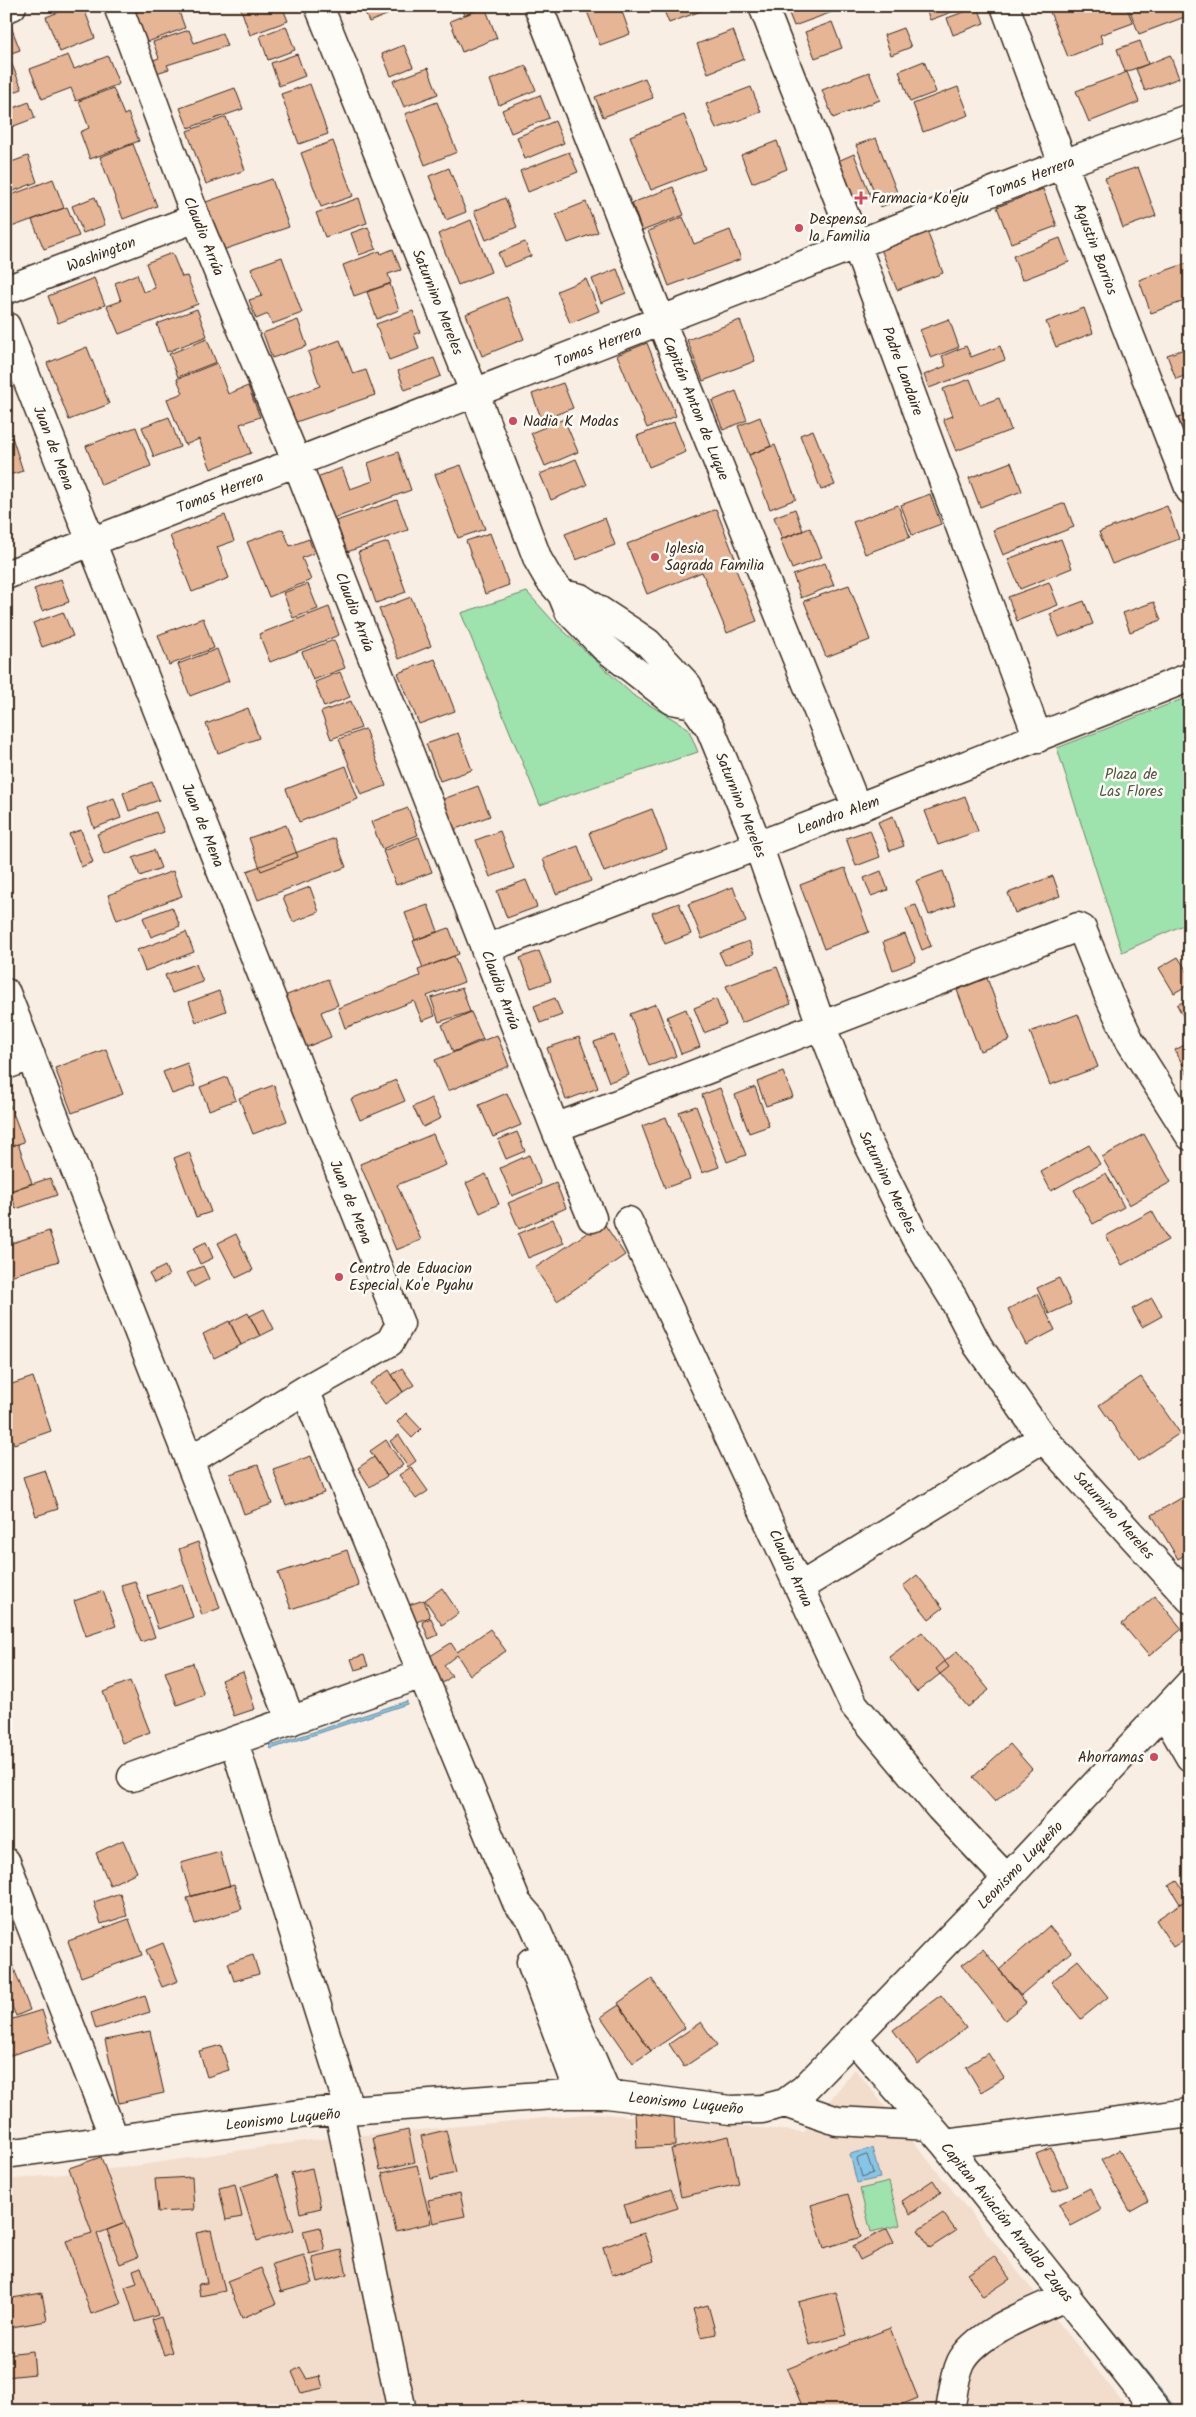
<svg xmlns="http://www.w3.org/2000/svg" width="1196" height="2417" font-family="Kalam,sans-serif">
<rect width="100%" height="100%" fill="#f8eee4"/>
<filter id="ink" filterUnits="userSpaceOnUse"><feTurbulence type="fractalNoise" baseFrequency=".02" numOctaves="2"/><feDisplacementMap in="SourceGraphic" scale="10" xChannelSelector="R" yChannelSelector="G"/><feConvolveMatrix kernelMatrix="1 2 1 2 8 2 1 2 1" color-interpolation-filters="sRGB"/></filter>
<g filter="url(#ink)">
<path fill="#f2ddcd" d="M855,2069l275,342h-1124v-231l122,-13 183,-27 286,-27 207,19z"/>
<path fill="#9ee2ae" stroke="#6c8666" d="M527,592l27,30 79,73 55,33 10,24 -158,53 -79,-192z
M1190,696v226l-68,30 -65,-204z
M889,2182l11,43 -29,7 -11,-43z"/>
<path fill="#87c5e7" stroke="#698797" d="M407,1701v3l-136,45 -4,-10 3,-2 4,8z
M872,2148l8,30 -23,5 -7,-29z
M967,2151l211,260h-3l-210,-258z"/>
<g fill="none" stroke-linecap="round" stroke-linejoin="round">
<path stroke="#59686e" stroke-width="1" d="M867,2155l6,18 -11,4 -5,-18z"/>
</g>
<path fill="#e5b596" stroke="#3b2a1e" d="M74,6h9l12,32 -35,14 -14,-35z
M139,6h38l8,22 -43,16 -12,-35z
M240,6h42l6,15 -38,14z
M362,6h24l3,8 -20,8z
M461,6h26l-22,9z
M585,6h35l10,28 -30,11z
M662,6h52l-45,17z
M786,6h56l1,2 -49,18z
M925,6h34l1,3 -30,11z
M1051,6h75l7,17 -33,12 3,8 -35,14 -20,-50z
M1128,6h62v9l-51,19z
M485,7l12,31 -35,14 -12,-31z
M978,7l6,16 -31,12 -6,-17z
M832,22l10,26 -27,10 -10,-26z
M10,24l10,26 -14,5v-30z
M286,26l9,24 -27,10 -8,-24z
M903,28l8,19 -20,8 -7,-20z
M189,30l5,13 28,-10 5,13 -60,19 2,4 -19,6 -5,-12 14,-5 -6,-16z
M733,30l11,29 -36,14 -11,-29z
M1140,41l8,23 -23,8 -8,-23z
M404,45l9,22 -22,9 -9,-22z
M297,54l8,22 -26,10 -8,-23z
M68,55l6,14 34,-13 11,28 -43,17 -5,-13 -29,11 -12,-30z
M1170,55l9,23 -34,13 -9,-22z
M924,61l12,31 -26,10 -11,-31z
M11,62l11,27 -16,6v-31z
M526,66l10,24 -37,15 -9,-25z
M428,68l10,26 -34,13 -11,-26z
M869,72l11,28 -47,18 -11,-28z
M1127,72l12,30 -50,20 -13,-31z
M645,78l8,20 -50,19 -8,-20z
M310,84l18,50 -29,10 -18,-50z
M751,87l10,25 -45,17 -10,-25z
M958,87l11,28 -46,17 -10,-28z
M113,88l11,27 4,-2 11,28 -49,18 -10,-27 9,-4 -10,-27z
M235,88l8,21 -55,19 -8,-20z
M540,95l9,23 -38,15 -9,-23z
M29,102l6,16 -29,11v-18z
M437,102l20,50 -32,13 -20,-51z
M684,115l21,54 -54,21 -21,-54z
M226,117l19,53 -39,14 -19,-53z
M555,121l9,22 -39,16 -8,-22z
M876,138l24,62 -20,7 -24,-62z
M333,141l20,55 -32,11 -20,-54z
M777,141l10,28 -35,14 -11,-28z
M133,144l24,62 -34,13 -23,-62z
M569,152l9,20 -50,20 -8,-21z
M854,154l17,43 -17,6 -16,-42z
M28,156l9,26 -31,12v-30z
M1138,167l18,49 -33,12 -18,-50z
M449,168l17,44 -20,8 -17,-44z
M53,179l11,29 -58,21v-32z
M272,179l17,48 -66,23 -17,-48z
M673,187l11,28 -42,16 -10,-28z
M1043,189l14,37 -46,17 -14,-36z
M95,197l10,28 -22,8 -11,-27z
M359,198l8,25 -42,14 -9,-24z
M505,198l12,29 -31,13 -12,-29z
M586,202l12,30 -30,11 -12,-29z
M67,207l12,29 -35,13 -12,-29z
M683,217l11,27 36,-14 11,29 -72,27 -21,-55z
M471,220l20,52 -33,13 -20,-51z
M368,227l8,22 -17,6 -8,-22z
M927,231l16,42 -46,17 -16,-41z
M1060,238l9,24 -47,18 -9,-24z
M525,242l6,14 -27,11 -6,-14z
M393,249l8,21 -13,4 3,9 -37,13 -11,-31 37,-14 1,3z
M172,253l10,24 5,-1 11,28 -79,30 -12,-28 14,-5 -6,-18 22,-9 6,18 12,-4 -9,-25z
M282,257l20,56 -30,11 -4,-10 -12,5 -7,-19 13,-4 -11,-28z
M1190,262v37l-39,14 -12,-33z
M617,269l9,24 -25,10 -9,-24z
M94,278l11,27 -47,18 -10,-27z
M586,279l13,32 -29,12 -13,-32z
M390,284l9,26 -22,9 -10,-27z
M507,297l17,42 -42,17 -16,-42z
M1084,308l9,25 -37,14 -10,-25z
M197,309l10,27 -40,16 -10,-28z
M413,311l7,21 -6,2 5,15 -30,11 -13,-36z
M949,319l10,28 -28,11 -11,-28z
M298,320l9,26 -35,12 -9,-25z
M740,320l15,41 -52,20 -16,-41z
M207,339l9,23 -38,15 -9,-23z
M340,340l13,34 13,-4 9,25 -82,28 -8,-24 35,-13 -12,-34z
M647,343l29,73 -29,12 -30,-73z
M966,346l5,11 29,-11 5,14 -76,28 -5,-13 22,-9 -4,-10z
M87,347l22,57 -40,16 -22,-57z
M1190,347v27l-14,5 -9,-24z
M434,358l7,18 -36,14 -7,-19z
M217,363l11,31 20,-8 12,31 -20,7 11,29 -40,16 -12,-30 -14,6 -18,-46 16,-6 -6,-14z
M970,379l10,26 19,-7 12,32 -55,21 -13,-32 10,-3 -10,-27z
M563,383l10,25 -31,12 -10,-26z
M736,391l11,29 -24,10 -11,-29z
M1190,414v37l-12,-33z
M169,417l11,30 -26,10 -12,-30z
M760,417l11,29 -22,9 -11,-29z
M564,419l14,33 -33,14 -14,-33z
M674,422l12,30 -37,15 -12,-31z
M136,427l15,39 -50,19 -15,-39z
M813,430l22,55 -14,5 -21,-55z
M12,437l11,34 -17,5v-37z
M775,445l21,54 -26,10 -21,-54z
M398,452l13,38 -84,31 -16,-42 31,-11 8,21 23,-8 -5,-18z
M576,459l11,26 -36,15 -11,-26z
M1011,462l11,29 -42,16 -11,-29z
M461,465l24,64 -27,9 -23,-64z
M930,494l11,30 -29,11 -11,-30z
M397,500l11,30 -61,22 -11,-31z
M1065,503l9,24 -71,28 -10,-25z
M898,505l12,32 -45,17 -12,-32z
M1167,506l12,33 -67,25 -13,-32z
M716,509l19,49 -3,2 25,61 -30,12 -25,-61 -55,22 -20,-50z
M795,509l8,22 -21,8 -8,-22z
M225,515l9,26 -17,6 12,31 -37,14 -22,-56z
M605,518l10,27 -39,15 -11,-26z
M810,528l12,29 -30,12 -12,-30z
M283,529l7,17 19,-7 5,14 -12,5 9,22 -42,17 -22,-55z
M490,533l19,52 -24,9 -19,-53z
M1061,539l11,29 -52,21 -12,-30z
M388,542l18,50 -30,11 -18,-51z
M825,563l9,22 -33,13 -8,-23z
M61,579l8,23 -27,9 -8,-22z
M1049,582l9,23 -41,16 -9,-24z
M308,584l10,25 -25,9 -10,-25z
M849,585l21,55 -44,17 -22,-56z
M411,597l20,49 -32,13 -20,-50z
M1084,601l9,23 -34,13 -9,-23z
M1154,602l7,18 -31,12 -7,-19z
M329,607l10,28 -69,27 -11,-28z
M63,612l10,24 -31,11 -9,-24z
M203,618l11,30 -45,17 -11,-30z
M334,640l11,28 -32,12 -11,-28z
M217,649l12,32 -39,15 -12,-32z
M435,659l20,52 -36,13 -21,-51z
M340,672l10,25 -26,10 -9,-25z
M351,701l10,27 -30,11 -10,-27z
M248,708l11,30 -41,15 -12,-29z
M365,729l21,57 -25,9 -22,-56z
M458,733l14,37 -32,11 -14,-37z
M346,766l12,33 -59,23 -13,-33z
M152,782l7,18 -30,11 -6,-18z
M478,786l12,30 -37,14 -12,-30z
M965,796l13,35 -40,14 -13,-34z
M114,798l7,20 -27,10 -7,-20z
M408,808l10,27 -36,14 -11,-27z
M652,809l15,40 -63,23 -15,-39z
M156,812l8,20 -60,22 -7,-20z
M893,816l11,30 -14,5 -12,-29z
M286,825l12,32 -37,14 -12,-33z
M81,830l12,32 -12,5 -12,-33z
M870,830l10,27 -24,9 -10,-28z
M500,831l14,37 -24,9 -14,-37z
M419,837l13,35 -36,13 -13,-34z
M335,838l11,29 -88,33 -11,-29z
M578,846l13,35 -35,13 -13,-35z
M154,850l7,18 -21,8 -7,-18z
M845,868l24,64 -45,17 -24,-64z
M173,871l9,25 -65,24 -9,-25z
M881,871l7,19 -17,6 -7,-18z
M943,871l12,34 -26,10 -13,-34z
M1053,876l7,20 -45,17 -7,-20z
M526,880l11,27 -30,11 -10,-27z
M310,887l9,25 -26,10 -10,-25z
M733,887l13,35 -44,17 -14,-35z
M679,903l12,31 -26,10 -13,-31z
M428,905l10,26 -23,9 -10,-27z
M916,905l15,41 -9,4 -16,-42z
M172,907l8,19 -29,11 -8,-19z
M449,928l10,26 -36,14 -10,-27z
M186,932l8,20 -49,19 -8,-21z
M905,934l11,27 -23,9 -10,-28z
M749,941l5,13 -29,11 -6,-13z
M539,951l12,30 -20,7 -11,-30z
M454,956l10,26 -37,14 8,20 -13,5 -8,-20 -69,27 -7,-20 82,-32 -2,-6z
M1178,957l12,19v8l-16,9 -15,-25z
M196,964l7,18 -31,11 -7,-18z
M777,967l14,37 -50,19 -15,-37z
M987,978l23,62 -30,11 -23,-61z
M328,979l10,26 -17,7 10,25 -29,12 -20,-52z
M462,988l8,24 -31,10 -8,-24z
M219,991l7,20 -30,11 -7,-20z
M555,998l7,17 -22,8 -6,-17z
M1190,998v31l-13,-24z
M716,999l10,25 -22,9 -10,-25z
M656,1004l20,52 -27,10 -19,-52z
M686,1009l14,38 -19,7 -14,-37z
M471,1012l12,27 -30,13 -11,-27z
M1078,1014l20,53 -48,18 -20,-53z
M497,1035l12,31 -61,25 -13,-31z
M614,1035l15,40 -20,7 -15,-40z
M579,1037l19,51 -32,12 -19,-52z
M1190,1042v37l-15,-29z
M106,1049l17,45 -51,19 -17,-45z
M187,1063l8,23 -23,8 -9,-22z
M783,1072l10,25 -27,9 -9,-24z
M227,1077l9,23 -27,10 -9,-23z
M396,1080l9,21 -45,19 -9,-21z
M274,1085l13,36 -34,13 -14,-36z
M755,1087l14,39 -20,7 -14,-38z
M720,1088l26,67 -19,7 -25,-67z
M507,1093l14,32 -28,12 -14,-32z
M431,1098l10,20 -18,9 -10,-20z
M10,1105l14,37 -18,6v-42z
M696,1106l23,61 -17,6 -23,-61z
M666,1117l24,62 -25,9 -23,-62z
M517,1132l8,19 -19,8 -8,-19z
M433,1134l13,31 -49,20 24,55 -25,10 -36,-86z
M1144,1134l27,48 -42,23 -27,-48z
M18,1144l14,39 -26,10v-45z
M1089,1145l11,19 -49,27 -10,-19z
M189,1152l22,60 -15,5 -22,-59z
M529,1155l12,29 -29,12 -12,-28z
M1106,1173l18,34 -31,17 -19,-34z
M486,1174l13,30 -19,9 -14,-30z
M50,1178l7,17 -41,14 -6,-18z
M556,1183l10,25 -47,21 -11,-26z
M1152,1211l16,29 -46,25 -16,-29z
M553,1219l11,24 -36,15 -10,-24z
M603,1222l22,33 -68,46 -22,-33z
M49,1231l10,30 -49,15 -4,-12v-19z
M236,1234l17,36 -17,8 -18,-35z
M206,1242l7,16 -13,6 -7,-16z
M165,1266l4,10 -15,7 -5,-9z
M203,1266l6,13 -15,8 -7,-14z
M1190,1277v12l-5,-10z
M1059,1278l12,26 -22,10 -12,-26z
M1037,1294l18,36 -29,15 -18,-36z
M1152,1298l10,18 -20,11 -10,-18z
M264,1309l10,20 -14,7 -10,-20z
M248,1313l12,23 -19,9 -11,-23z
M229,1321l12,24 -27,13 -11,-24z
M402,1368l12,17 -11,7 -11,-17z
M389,1370l14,22 -18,12 -15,-21z
M33,1377l18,54 -37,13 -8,-22v-36z
M1141,1377l39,56 -42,28 -39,-56z
M406,1413l15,16 -9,9 -15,-16z
M399,1435l17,26 -8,6 -18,-26z
M386,1440l17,25 -16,11 -17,-25z
M311,1456l13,37 -38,13 -13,-37z
M374,1457l13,19 -17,11 -12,-19z
M258,1465l14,39 -28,10 -14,-40z
M411,1467l17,24 -12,8 -17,-24z
M45,1470l13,39 -22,7 -13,-39z
M1190,1493v59l-12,7 -26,-44z
M198,1542l22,66 -18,7 -23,-66z
M347,1550l12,36 -68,23 -13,-36z
M1190,1561v18l-10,-10z
M917,1575l26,33 -14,11 -26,-33z
M135,1581l20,56 -14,5 -20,-57z
M182,1584l11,33 -35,12 -11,-33z
M442,1588l17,25 -17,12 -17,-25z
M103,1591l13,35 -30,10 -12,-35z
M1155,1596l27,33 -33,27 -27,-32z
M424,1600l6,17 -25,9 -6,-18z
M431,1618l7,17 -9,4 -7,-17z
M490,1629l16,22 -36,24 -13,-20 -13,10 8,11 -16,12 -9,-30 24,-15 6,9z
M922,1632l27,35 -32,25 -28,-35z
M957,1651l32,39 -21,17 -32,-38z
M364,1655l4,11 -13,4 -4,-11z
M193,1663l11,32 -27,10 -12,-33z
M243,1672l12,37 -21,7 -13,-36z
M130,1681l20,51 -28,11 -19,-51z
M1010,1744l22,25 -37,33 -22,-25z
M123,1840l14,32 -27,13 -14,-32z
M220,1852l10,34 -39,10 -10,-33z
M1177,1881l12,17 -9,6 -11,-18z
M234,1884l8,25 -47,15 -8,-26z
M120,1893l7,23 -26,8 -7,-22z
M1189,1898l1,38 -17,11 -17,-27z
M129,1919l13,36 -61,22 -13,-36z
M1049,1926l22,26 -50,43 -22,-25z
M163,1943l15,38 -16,6 -16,-37z
M983,1949l43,54 -21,17 -43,-55z
M253,1955l6,19 -25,7 -6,-18z
M1078,1960l30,37 -27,22 -30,-37z
M11,1961l19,49 -14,6 -10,-24v-29z
M652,1979l33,49 -34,23 -33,-48z
M145,1995l5,17 -54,17 -5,-16z
M941,1995l25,33 -48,36 -25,-34z
M619,2005l32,46 -18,12 -32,-46z
M42,2010l10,32 -44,14 -2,-35z
M701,2022l16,23 -33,22 -15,-23z
M150,2031l14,62 -45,10 -14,-63z
M221,2045l8,25 -22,7 -8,-26z
M988,2053l16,25 -23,14 -15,-25z
M674,2112l1,34 -38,2 -2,-35z
M408,2130l7,32 -35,8 -7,-32z
M446,2130l10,43 -25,6 -10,-43z
M729,2136l10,48 -58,13 -10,-48z
M1051,2148l17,38 -15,6 -17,-38z
M1119,2150l29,51 -18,10 -29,-51z
M101,2157l24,66 -28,11 24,70 -30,10 -25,-73 26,-8 -23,-65z
M417,2165l14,58 -35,8 -14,-58z
M312,2168l9,40 -21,5 -9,-40z
M277,2175l17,55 -37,11 -17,-54z
M192,2177l2,33 -36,2 -3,-33z
M933,2180l8,12 -31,22 -8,-13z
M235,2184l7,33 -16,3 -7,-32z
M1090,2188l11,22 -30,16 -12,-22z
M671,2189l7,19 -48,15 -6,-18z
M460,2193l5,23 -32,7 -5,-23z
M848,2194l13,43 -37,11 -13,-43z
M943,2213l13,18 -26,17 -12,-18z
M125,2223l13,34 -18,7 -13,-34z
M320,2227l5,23 -16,4 -6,-23z
M887,2229l7,14 -34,17 -7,-14z
M211,2230l14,61 -25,5 -2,-12 9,-1 -11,-50z
M644,2233l10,28 -42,14 -9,-28z
M341,2250l6,24 -29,8 -6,-25z
M304,2255l9,28 -32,9 -9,-28z
M994,2256l16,23 -27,18 -15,-23z
M141,2267l17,48 -22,7 -11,-35 12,-4 -4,-13z
M261,2268l15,36 -34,14 -15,-37z
M836,2292l11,43 -38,10 -11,-43z
M42,2293l5,28 -41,7v-29z
M708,2305l8,29 -15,3 -8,-28z
M161,2317l11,35 -8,3 -12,-35z
M890,2328l28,70 -32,13h-82l-17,-42z
M33,2351l2,23 -29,3v-23z
M300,2367l7,12 13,-3 3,12 -22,5 -9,-21z"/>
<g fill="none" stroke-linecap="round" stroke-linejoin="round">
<g stroke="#3b2a1e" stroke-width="31">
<path id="minor" d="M118,6l78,212 101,245 258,665 37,90
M319,6l156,388 63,166 11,19 13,15 7,17 35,36 68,53 21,4
M538,6l123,315 196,487
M763,6l93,238 182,494
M1005,6l58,158 127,326
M6,8l6,-2
M6,290l190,-72
M6,326l394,998 -10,18 -85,48 -116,71
M6,575l1057,-411 127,-46
M562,594l18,4 55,36 13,9 40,43 5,18 17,24 48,117 63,180 45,114 49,98 38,61 25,48 65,92 147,161
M485,949l372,-141 333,-131
M6,993l285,728
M6,1065l25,-9
M555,1128l523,-201 4,2 26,65 22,47 60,95
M628,1221l226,484 86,103 67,71
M305,1390l212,513 15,17 75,174
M800,1587l243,-149
M1164,1712l26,45
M234,1742l116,369
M132,1777l290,-103
M6,1862l109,278
M531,1962l49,132
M853,2038l92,106 212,267
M785,2103l52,18 93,5
M339,2112l63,299
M945,2144l245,-31
M6,2154l301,-41 260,-19h40l123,16 32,-1 23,-6 19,-14 203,-210 183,-196
M950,2411c3,-16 4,-34 11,-49 16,-31 75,-51 106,-66"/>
</g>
<use href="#minor" stroke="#fdfcf7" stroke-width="28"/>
</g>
</g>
<g fill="#d1495b" stroke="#fdfcf7" stroke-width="2">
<path d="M858.5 190.5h5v5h5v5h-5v5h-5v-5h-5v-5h5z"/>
<circle cx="799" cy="228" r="5"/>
<circle cx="513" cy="421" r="5"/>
<circle cx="655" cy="557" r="5"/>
<circle cx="339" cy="1277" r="5"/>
<circle cx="1154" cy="1757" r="5"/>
</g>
<g text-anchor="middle" stroke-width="5" stroke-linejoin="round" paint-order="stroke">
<g font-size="15" fill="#3b2a1e" stroke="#fdfcf7">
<text transform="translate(1031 177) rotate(-21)" y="5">Tomas Herrera</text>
<text transform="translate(204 236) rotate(68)" y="5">Claudio Arrúa</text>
<text transform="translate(1096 249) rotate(69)" y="5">Agustin Barrios</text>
<text transform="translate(101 254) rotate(-21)" y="5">Washington</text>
<text transform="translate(438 302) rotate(68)" y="5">Saturnino Mereles</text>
<text transform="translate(598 346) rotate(-21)" y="5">Tomas Herrera</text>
<text transform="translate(903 371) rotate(70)" y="5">Padre Landaire</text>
<text transform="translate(696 408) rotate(68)" y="5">Capitán Anton de Luque</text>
<text transform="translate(54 448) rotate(69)" y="5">Juan de Mena</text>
<text transform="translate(220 492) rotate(-21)" y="5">Tomas Herrera</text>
<text transform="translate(355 612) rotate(69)" y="5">Claudio Arrúa</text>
<text transform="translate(741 805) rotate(68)" y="5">Saturnino Mereles</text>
<text transform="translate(838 815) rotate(-20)" y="5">Leandro Alem</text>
<text transform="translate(203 825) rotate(68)" y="5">Juan de Mena</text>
<text transform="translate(501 990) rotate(69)" y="5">Claudio Arrúa</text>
<text transform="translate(888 1182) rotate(64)" y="5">Saturnino Mereles</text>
<text transform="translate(351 1202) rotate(68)" y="5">Juan de Mena</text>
<text transform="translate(1114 1515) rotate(48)" y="5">Saturnino Mereles</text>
<text transform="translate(791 1568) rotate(65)" y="5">Claudio Arrua</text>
<text transform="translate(1020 1865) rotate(-46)" y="5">Leonismo Luqueño</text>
<text transform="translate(686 2103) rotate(6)" y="5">Leonismo Luqueño</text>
<text transform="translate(283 2119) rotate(-6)" y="5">Leonismo Luqueño</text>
<text transform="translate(1007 2222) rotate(51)" y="5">Capitan Aviación Arnaldo Zayas</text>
</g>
<g font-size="15" fill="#3b2a1e" stroke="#fdfcf7" text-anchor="start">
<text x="871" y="203">Farmacia Ko'eju</text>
<text x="809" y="224">Despensa<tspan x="809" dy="17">la Familia</tspan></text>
<text x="523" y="426">Nadia K Modas</text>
<text x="665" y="553">Iglesia<tspan x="665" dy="17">Sagrada Familia</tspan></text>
<text x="349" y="1273">Centro de Eduacion<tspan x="349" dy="17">Especial Ko'e Pyahu</tspan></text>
<text x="1144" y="1762" text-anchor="end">Ahorramas</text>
</g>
<g font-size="15" fill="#545842" stroke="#fdfcf7">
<text x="1131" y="779">Plaza de<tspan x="1131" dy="17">Las Flores</tspan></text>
</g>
</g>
<rect width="1196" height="2417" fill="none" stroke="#fdfcf7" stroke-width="25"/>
<rect x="12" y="12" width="1171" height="2392" fill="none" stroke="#3b2a1e" stroke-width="2" filter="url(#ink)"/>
</svg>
